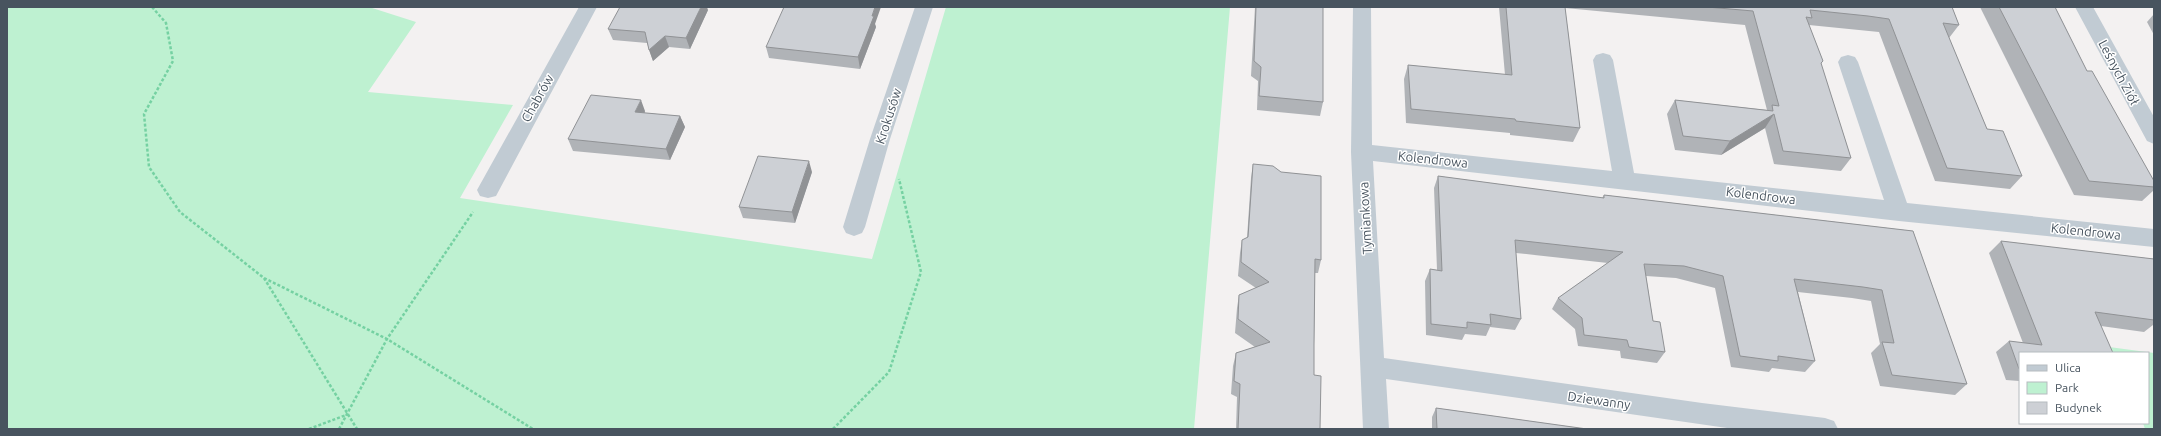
<svg xmlns="http://www.w3.org/2000/svg" width="2161" height="436" font-family="Ubuntu,sans-serif">
<rect width="100%" height="100%" fill="#f3f1f1"/>
<path fill="#bef1d1" d="M7,7h362l47,15 -48,70 145,13 -53,93 412,61 74,-252h284l-36,422h-1187z
M2109,347l45,6v76h-9l-2,-6h5v-70h-36z"/>
<g fill="none" stroke-linecap="round" stroke-linejoin="round">
<path stroke="#75d1a2" stroke-width="2.5" stroke-dasharray="3 2" stroke-linecap="butt" d="M152,7l14,16 7,38 -29,53 5,53 31,45 84,66 123,61 146,90
M264,278l93,151
M309,429l37,-14
M339,429l48,-90 86,-127
M833,429l56,-57 32,-100 -22,-93"/>
<path fill="#c1cbd3" fill-rule="evenodd" d="M579,7h18l-101,189 -8,2 -8,-2 -3,-6z
M915,7h18l-43,132 -25,88 -3,6 -8,3 -8,-3 -3,-6 27,-88z
M1353,7h18l1,138 240,26 -19,-111 3,-5 7,-2 7,2 3,5 21,113 250,27 -46,-138 3,-5 7,-2 7,2 3,5 49,141 247,26v18l-255,-26 -526,-60 11,197 318,45 123,15 9,3 4,8h-104l-348,-50 3,50h-26l-12,-277z
M2075,7h18l61,110v27l-7,-3z"/>
</g>
<path fill="#b0b3b7" d="M1255,7h68v95l-3,14 -63,-6 1,-29 -7,-5z
M1499,7h453l7,18 -10,13 38,91 35,47 -12,13 -75,-8 -56,-149 -70,-7 14,36 -2,3 30,94 -10,13 -67,-7 -9,-36 -44,27 -46,-5 -8,-36 8,-14 92,10 -22,-85 -180,-17 15,120 -7,14 -63,-7v-2l-104,-10 -2,-44 4,-14 97,10z
M1980,7h75l32,64 67,110v9l-12,11 -68,-6z
M708,10l-18,39 -21,-2 -16,14 -6,-18 -34,-3 -5,-11z
M2154,14v21l-7,-13z
M875,24l1,3 -16,42 -91,-11 -3,-11z
M645,111v2l35,3 5,11 -15,33 -97,-9 -5,-12z
M1253,164l68,96 -3,13h-3l-1,72v30l6,54h-84l1,-32 -6,-3 2,-28 3,-13 19,-6 -20,-14 2,-25 2,-13 17,-7 -18,-12 2,-23 2,-13 5,-2 4,-60z
M812,172l-17,51 -52,-5 -4,-11z
M1438,176l164,22 2,-3 309,36 54,153 -12,11 -75,-9 -9,-33 9,-9 -9,-43 -19,-3 -54,-6 17,69 -10,11 -33,-4 -3,4 -38,-5 -16,-79 -39,-10 -30,-2 7,45 12,31 -8,11 -36,-5 -1,-7 -42,-5 -3,-17 -23,-20 6,-11 50,-35 -92,-10 5,66 -6,11 -25,-3 -4,9 -21,-2 -3,6 -36,-5 -1,-54 5,-12 7,1 -3,-82z
M2001,241l153,18v66h-1l-9,7 -43,-6 -81,27v31l-1,-3 -13,-1 -10,-28 13,-11 14,2 -34,-90z
M1436,408l151,21h-155v-12z"/>
<path fill="#909295" d="M701,7h6l1,3 -18,39 -4,-11z
M875,7h6l-6,17 1,3 -16,42 -2,-12z
M665,36l4,11 -16,14 -4,-11z
M641,100l4,11 -5,12 -5,-11z
M1774,114l-9,14 -44,27 9,-14z
M680,116l5,11 -15,33 -4,-11z
M809,161l3,11 -17,51 -3,-11z"/>
<path fill="#cdd0d5" stroke="#909295" d="M620,7h81l-15,31 -21,-2 -16,14 -4,-18 -37,-3z
M784,7h91l-3,9h2l-16,41 -92,-10z
M1256,7h67v95l-64,-6 2,-29 -7,-6z
M1506,7h59l15,121 -64,-7 -1,-2 -104,-10 -3,-44 104,10z
M1707,7h245l7,18 -16,-2 44,106 16,2 19,45 -75,-8 -58,-149 -21,-3 -58,-6 2,8 -6,-1 17,44 -2,2 30,95 -68,-7 -9,-37 -44,27 -47,-5 -8,-36 98,11 -1,-6 7,1 -26,-95z
M1999,7h56l32,64h5l62,110v6l-65,-6z
M591,95l50,5 -6,12 45,4 -14,33 -98,-10z
M758,156l51,5 -17,51 -53,-5z
M1253,164l20,2 8,6 40,4v84l-6,-1 -1,86v30l7,1 -1,53h-82l2,-45 -6,-3 2,-28 34,-11 -32,-23 1,-24 30,-13 -28,-20 1,-22 6,-3z
M1438,176l166,22v-3l309,36 54,153 -75,-9 -10,-33 12,1 -12,-53 -19,-3 -69,-8 21,82 -37,-5v5l-38,-5 -17,-80 -39,-10 -40,-2 9,57 7,1 5,30 -36,-5 -2,-7 -43,-5 -2,-17 -24,-20 65,-46 -108,-12 6,79 -31,-5 1,11 -24,-3v6l-36,-4 -1,-55 12,2z
M2001,241l153,18v61l-59,-8 18,41h-93v16h-1l-10,-28 33,4z
M1436,408l151,21h-150z"/>
<g text-anchor="middle" stroke-width="3" stroke-linejoin="round" paint-order="stroke">
<g font-size="13" fill="#48545f" stroke="#fff">
<text transform="translate(2119 72) rotate(62)" y="5">Leśnych Ziół</text>
<text transform="translate(537 98) rotate(-61)" y="5">Chabrów</text>
<text transform="translate(888 116) rotate(-72)" y="5">Krokusów</text>
<text transform="translate(1433 159) rotate(6)" y="5">Kolendrowa</text>
<text transform="translate(1761 195) rotate(7)" y="5">Kolendrowa</text>
<text transform="translate(1365 218) rotate(-93)" y="5">Tymiankowa</text>
<text transform="translate(2086 231) rotate(6)" y="5">Kolendrowa</text>
<text transform="translate(1599 400) rotate(8)" y="5">Dziewanny</text>
</g>
</g>
<rect width="2161" height="436" fill="none" stroke="#48545f" stroke-width="16"/>
<rect x="2019" y="352" width="130" height="72" fill="#ffffff" stroke="#b6bbbf"/>
<rect x="2027" y="365" width="20" height="6" fill="#c1cbd3" stroke="#b6bbbf"/>
<text x="2055" y="372" font-size="12" fill="#48545f">Ulica</text>
<rect x="2027" y="382" width="20" height="12" fill="#bef1d1" stroke="#b6bbbf"/>
<text x="2055" y="392" font-size="12" fill="#48545f">Park</text>
<rect x="2027" y="402" width="20" height="12" fill="#cdd0d5" stroke="#b6bbbf"/>
<text x="2055" y="412" font-size="12" fill="#48545f">Budynek</text>
</svg>
